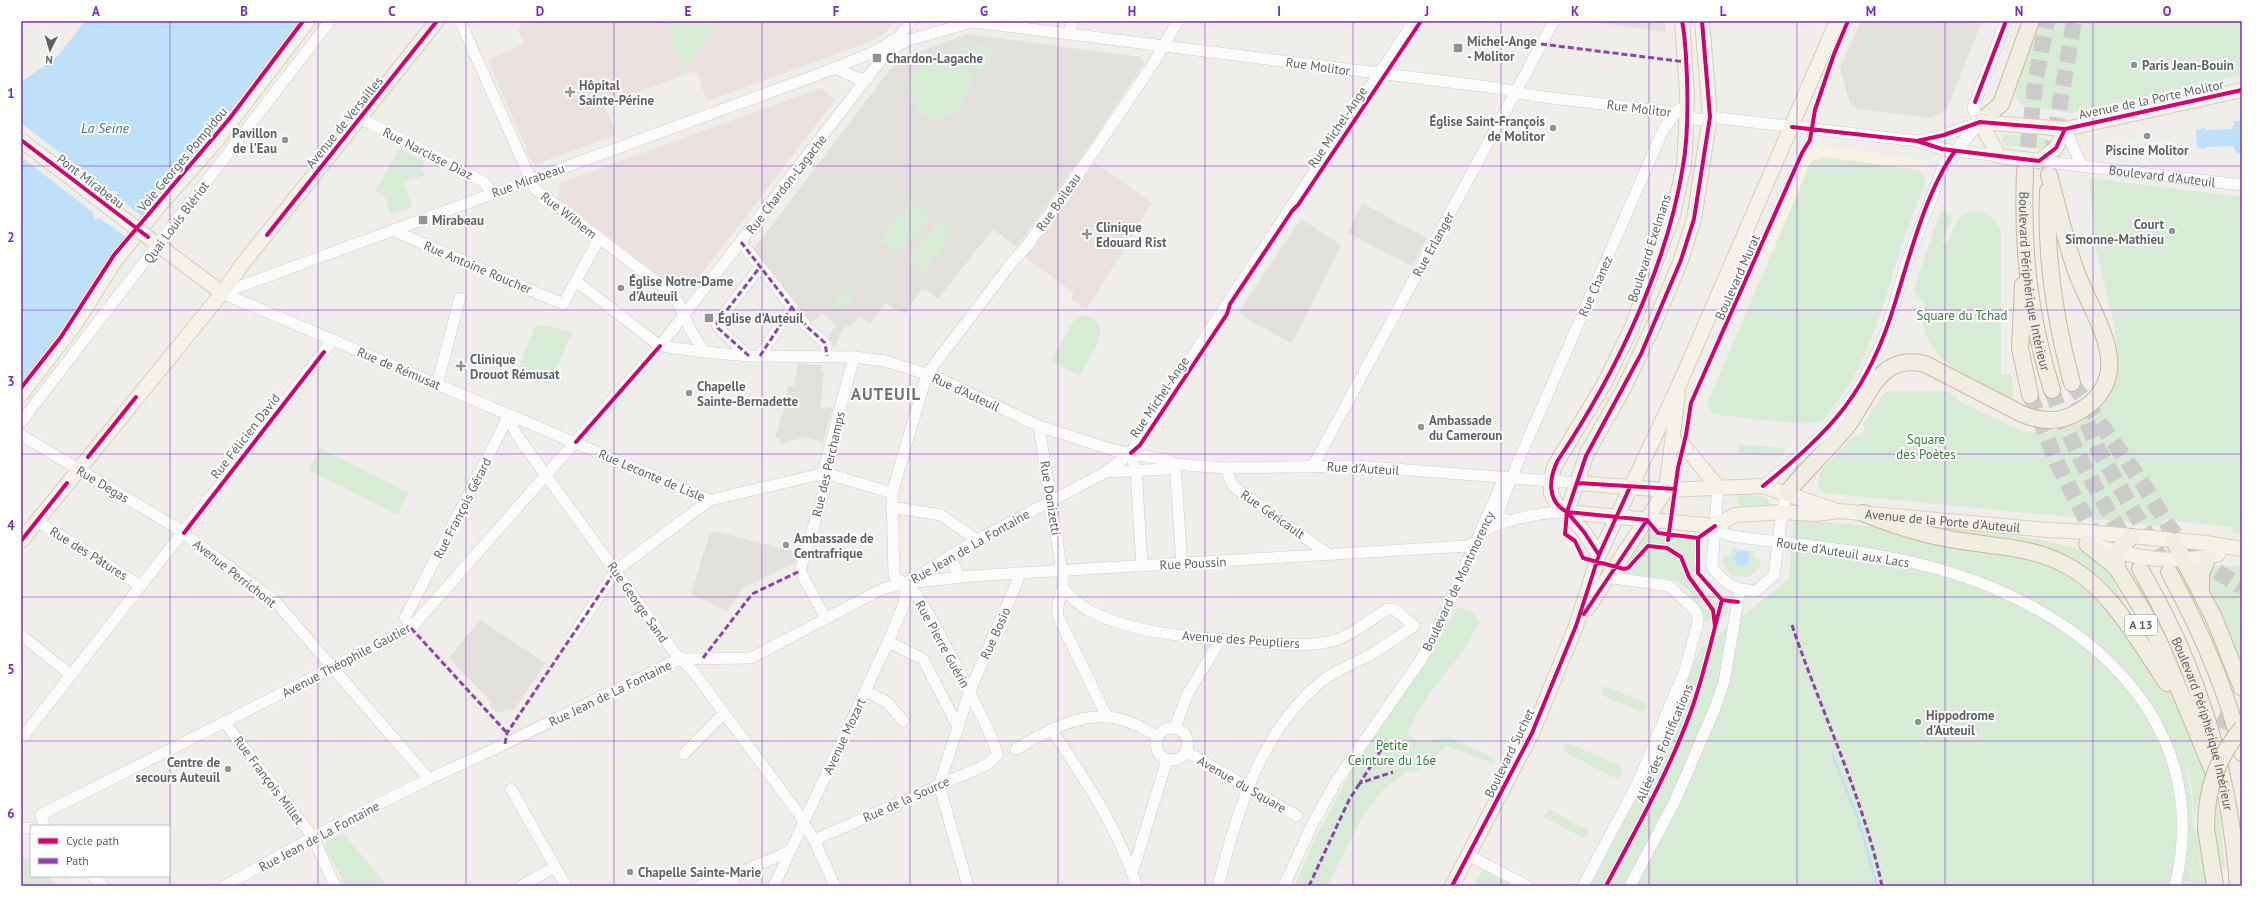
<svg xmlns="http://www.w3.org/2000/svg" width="2263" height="907" font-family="'PT Sans',sans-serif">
<rect width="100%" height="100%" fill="#efeeea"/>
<path fill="#f7f3e4" d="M1819,146l109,15 -2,8 -6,1 -98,-13 -10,5 -40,92 -7,-4 42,-95 5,-6z
M64,876h21l10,10h-21z"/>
<path fill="#e2e0da" d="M1586,21h79l1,11 -79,-11z
M1861,21h121l-35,88 -16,9 -73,-9 -8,-6 -10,-35z
M967,34l174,23 3,6 -54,82 -73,102 -24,-18 -55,70 -11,-8 -6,-1 -16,24 -20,-11 -15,21 -10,-7 -10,10 -3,-1 -5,3 -7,19 -8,-9 9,-14 -15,-12 -5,6 -7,4 -56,-73 139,-183 16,-11z
M1362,203l65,35 -15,28 -64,-33z
M1301,219l40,26 -49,98 -39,-20 -14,-11z
M798,364l24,1v6l2,1 -4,36 13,-1 -10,35 -18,-5 -24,7 -1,-5 -5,-1 10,-33 2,-19h7z
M715,531l84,22 -2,6 -4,5 -49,23 -17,24 -36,-17 18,-58z
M480,620l66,43 -33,48 -4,-2 -12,4 -8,-9 2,-2 -42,-44z"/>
<path fill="#eae0de" d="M523,21h143l16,49 38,-49h175l-8,10 -15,10 -165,60 -11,-30 -92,33 12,31 -80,29 -4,-2 -44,-102 36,-16 -6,-15z
M821,88l14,12 -141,184 -21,2 -115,-88 2,-15z
M1095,162l57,41 -65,106 -16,-10 3,-6 -49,-36z"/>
<path fill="#d8ebd6" d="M666,21h54l-23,30 1,4 -16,15z
M2040,21h202v54l-171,38 -50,-8 -6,-12z
M973,43l14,3 5,6 -3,13 -9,10 -3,-1 -4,-10 -15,-14 2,-3z
M943,54c54,-1 22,73 -12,64 -26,-6 -28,-38 -10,-54 6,-5 15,-7 22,-10z
M2003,134l44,5 3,4 -2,3 -9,3 -34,-4 -3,-3z
M399,149l26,13 -4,6 3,7 -20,7 8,25 -22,8 -5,-18 -9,-7z
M1822,157l98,13 6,11c-8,20 -16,40 -23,60 -19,57 -31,118 -70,166 -4,6 -8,13 -14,15 -13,5 -88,-6 -106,-8l-6,-10 104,-242z
M2089,178l153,19v337l-9,-1v-6l-70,-7 -1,6 -338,-33 -6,-6 2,-15 33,-35 9,-2 3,-6 -2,-4 20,-31 7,-3h56l12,7v3l64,30 23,2 31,-11 39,-50 2,-14 -2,-31 -20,-82z
M911,200l19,15 -31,40 -19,-14z
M1941,210h4l7,8 -10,24 5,2c4,-9 6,-18 13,-26 14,-15 37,-3 41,15v142l10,-1 2,18 -1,8c-39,-19 -99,-43 -87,-96l-11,-11v-4z
M937,221l16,12 -29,40 -17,-12z
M845,288l10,8 -14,18 -10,-8z
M1082,316c38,3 6,43 -3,60l-28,-16 22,-38z
M536,324l36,8 -23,52 -32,-13z
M1739,444l45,4 1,4 -5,5 -42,-4z
M320,448l87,44 1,2 -10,19 -2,1 -87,-44z
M1743,493l24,5 3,6 -4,2h-26l-4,-8z
M1794,519l82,8 42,12 135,24 42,29 28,38 37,59 10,-5 37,86 -13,49c-1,-19 -2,-42 -9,-58l7,41 2,34 1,-6h6l8,56h-18l3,-41 -4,41h-600l57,-108 52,-128 90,-71z
M1932,528c38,4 149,8 171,38 12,14 19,35 28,51l-17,-22 -24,-23z
M1648,534l46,5 2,3c-2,24 -4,33 12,53l4,-2 7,8 7,2 2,5 -1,7 -22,7c-21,-54 -35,-40 -81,-49l-3,-4 19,-27z
M1732,548l8,1 -6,4v7l4,6h7l5,-4 1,-7 -5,-5 8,1v7l7,1 -1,9 -12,9 -16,-1 -10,-13 1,-8 8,1z
M2216,566h26v104l-36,-84v-13z
M1458,607l15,5 7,11c-7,6 -9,16 -14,23 -20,30 -48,55 -58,88l12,9 29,-6 46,21 -2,6 -46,-18 -33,27 -6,-2 -24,18 -19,23 -38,74h-32l20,-47 41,-77 67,-95z
M1605,686l41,17 1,6 -5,3 -41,-17z
M1566,744h4l49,21 4,4 -1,5 -4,4 -5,-1 -48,-25 -2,-4z
M2216,797l5,26 4,46 -5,2 3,15h-1l-8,-59z
M1549,809l39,21 1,5 -6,3 -39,-21z
M343,833l38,45 5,8h-42l-3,-9 -16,-30 2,-6z
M21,857l10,1v18h17l10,10h-37z
M1482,870l31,16h-39z"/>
<path fill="#bfe0f9" d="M85,21h213l-101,132 -38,40 -42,55 -35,54 -61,80v-300l36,-25z
M2235,121h7v32h-6l-3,-7 -27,1v2l-9,-1 -1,-18 9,-2 1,2 26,-1z
M1734 558a8 8 0 1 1 16 0a8 8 0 1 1-16 0Z"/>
<path fill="#efeeea" d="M21,123l89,68h7v6l26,20 -16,21 -27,-20 -6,2v-7l-73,-56z"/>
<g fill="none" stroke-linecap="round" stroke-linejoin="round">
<path stroke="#bfe0f9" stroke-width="2.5" d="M1833,756l24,60 20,70"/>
<path stroke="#cbcbca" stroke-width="16" stroke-dasharray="16 8" stroke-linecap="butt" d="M2051,157l23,-136
M2025,171l11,-93 11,-57
M2072,383l71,101 26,43 23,26 16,13 34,21
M2052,390c18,55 47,105 76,156
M2030,395l27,68 42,81
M2078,401l19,46 71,124
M2196,707l28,14 18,6"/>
<g stroke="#cbcccc" stroke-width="12">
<g id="minor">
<path d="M460,21l75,168 140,107 15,33 14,23"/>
<path d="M966,21l531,67 38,8 151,18c6,6 17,7 24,3l207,24 25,8 57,7"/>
<path d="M1068,33l5,-12"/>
<path d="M892,49l14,-8 66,-19"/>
<path d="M835,68l24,11 9,-1"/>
<path d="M360,118l124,64 8,11"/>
<path d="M1980,122l-7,-14 33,-87"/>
<path d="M2065,129l17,37"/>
<path d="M1918,141l26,-6 34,-12"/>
<path id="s1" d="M2039,161l203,24"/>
<path d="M392,230l171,74 36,-65"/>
<path d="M741,242l66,85 18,16 2,13"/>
<path d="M577,282l83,64 44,6 45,4 105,1 31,4 51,16 103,49 74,24 54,10 8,4 50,4 130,-2 223,17"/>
<path d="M222,293l611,-224 45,-19 15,-10"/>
<path d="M222,293l488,207 115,-27 67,20"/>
<path d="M749,356l-31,-28 -1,-5 43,-56"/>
<path d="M760,356l32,-49"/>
<path d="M437,384l23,-86"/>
<path d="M509,415l7,19 158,218 19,19 105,142 16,27 21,46"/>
<path d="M21,422l309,-401"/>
<path d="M1039,426l24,153c2,14 -8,22 -5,37l49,101"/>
<path d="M21,435l151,90 102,75 155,179"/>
<path d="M1131,453l5,17 6,96"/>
<path d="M1175,464l7,100"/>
<path d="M1313,466l241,-445"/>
<path d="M1225,468l9,19 94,67"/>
<path d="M1106,472l61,-3 8,-5"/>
<path d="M1763,486l32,-26 33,-31 16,-20 19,-28 21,-43 24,-79 36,-94 36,-43"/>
<path d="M1718,487l-6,80c16,19 18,21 44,24l18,-16 8,-63 5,-19"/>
<path d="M891,507l50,8 36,25"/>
<path d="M37,521l104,65"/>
<path d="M1511,521l-10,-3 -2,-8 19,-48 146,-334 15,-19"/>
<path d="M1715,526l8,7 9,3c64,9 128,13 191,29 151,37 294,149 252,321"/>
<path d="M1479,536c13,-15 69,-25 88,-24"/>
<path d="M950,555l9,22"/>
<path d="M908,583l63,-7 496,-30 11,-6"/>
<path d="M1064,590c8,7 16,16 26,21 50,25 111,27 166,31 25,2 54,6 79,-2 19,-6 35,-20 52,-31h7l20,17c-15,10 -29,20 -44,29 -15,8 -34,15 -48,26 -62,50 -85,131 -104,205"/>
<path d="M826,619l-26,-48 25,-83v-23l29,-108"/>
<path d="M411,628l-6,-10 104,-203"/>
<path d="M21,635l50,40"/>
<path d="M572,637l44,-67 94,-70"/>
<path d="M888,642l35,17 35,68"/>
<path d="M866,691l22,12 15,18"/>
<path d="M225,723l88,114 22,49"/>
<circle cx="1172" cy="744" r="16"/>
<path d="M1175,728l12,-33 34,-56"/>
<path d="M1051,729c35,51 66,98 86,157"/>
<path d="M21,739l312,-399"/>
<path d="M1016,749c28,-16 57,-34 91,-32 18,1 35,11 51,19"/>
<path d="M1187,752l110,64"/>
<path d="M684,754l40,-41"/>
<path d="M939,785l30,-92 52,-120"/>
<path d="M939,785l29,101"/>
<path d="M511,789l55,97"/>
<path d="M44,826l-3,-11 3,-2 367,-185 249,-282 251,-325"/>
<path d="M21,828h10"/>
<path d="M814,840l174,-76 9,-9c1,-13 -65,-136 -76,-154 -7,-11 -17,-18 -27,-25l-2,-83 35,-119 86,-113 14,-15 67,-95 57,-84 27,-46"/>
<path d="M1468,855l59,31"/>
<path d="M1132,874l35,-114"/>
<path d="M93,876l10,10"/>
<path d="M730,877l5,9"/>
<path d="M224,886l89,-49 116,-58 61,-28 181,-88 9,-4 71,-1 131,-69 24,-6 71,-43 129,-68 25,-19 23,-39 260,-393"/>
<path d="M521,886l34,-19"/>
<path d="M700,886l30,-9 60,-26"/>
<path d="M774,886l114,-244 16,-38 2,-21"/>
<path d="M1284,886l28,-61 25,-45 85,-122 20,-39 58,-132"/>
<path d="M1583,886l55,-104 47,-112 12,-44 1,-9 -4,-8 -25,-23 -62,-9"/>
<path d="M1630,886l45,-85 40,-93 9,-26 16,-93"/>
</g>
</g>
<g stroke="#d7ceb8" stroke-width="16">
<g id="major">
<path id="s2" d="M1682,21l5,73 -1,37 -2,34 -11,50 -42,114 -27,55 -50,83 -3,14v12l6,12 10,7 148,14 20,-11 47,-3 34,2 22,-3 210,19 40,2 118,11 36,6"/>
<path d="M1980,122l85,7 177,-39"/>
<path d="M1980,122l19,34 40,5 17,-13 9,-19"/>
<path d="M21,140l43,33"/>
<path d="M145,235l77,58"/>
<path d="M21,395l55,-72 39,-62 45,-56 58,-66 90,-118"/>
<path d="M1673,442l11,4 34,41"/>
<path d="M1578,483l88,7 97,-4 72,24"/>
<path d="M1567,512l20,-59 36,-63 34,-72 24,-58 13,-41 16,-102 -8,-96"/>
<path d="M1567,512l17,20 15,23"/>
<path d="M21,541l201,-248 19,-27 196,-245"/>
<path d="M2089,544c42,13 85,22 129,10"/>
<path d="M1587,609l79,-119 12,-96"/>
<path d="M1452,886l80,-153 44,-107 23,-71 80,-170 158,-364"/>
</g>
</g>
<g stroke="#c8b996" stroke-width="18">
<g id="highway">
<path d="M1980,122l21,-18 30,-83"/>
<path id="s3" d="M2025,171c-3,78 4,145 27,219"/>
<path d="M2048,191c-3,66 7,129 24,192"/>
<path d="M2023,285l-3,63 10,47"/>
<path d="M1787,493c19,-24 42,-44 61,-68 13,-17 22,-42 39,-55 11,-8 25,-9 38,-6l97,50c19,8 39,9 58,-3 60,-37 12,-94 -4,-140 -11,-31 -18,-64 -27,-96"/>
<path d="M1863,513c28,11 56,21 87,26 36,7 79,7 112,24 48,23 76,78 105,120"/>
<path d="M2174,541l40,77 28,70"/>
<path d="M2087,544l29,23 27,44 18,35 54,130"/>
<path d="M2116,567l4,-19 11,-11"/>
<path id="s4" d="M2140,569c58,98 90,204 98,317"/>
<path d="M2169,572c31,57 58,117 73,181"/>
<path d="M2201,590v-16l7,-17"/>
<path d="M2206,828l9,58"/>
</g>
</g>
<use href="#minor" stroke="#fdfcfc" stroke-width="11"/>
<use href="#major" stroke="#f4f2e9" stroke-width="14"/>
<use href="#highway" stroke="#f0ede3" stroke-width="16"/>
<g stroke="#d7ceb8" stroke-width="16" stroke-linecap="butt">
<path id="major-bridge" d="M64,173l81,62"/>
</g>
<g stroke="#c8b996" stroke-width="18" stroke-linecap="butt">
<path id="highway-bridge" d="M2206,828c0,-39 11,-70 36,-100"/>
</g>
<use href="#major-bridge" stroke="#f4f2e9" stroke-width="14"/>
<use href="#highway-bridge" stroke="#f0ede3" stroke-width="16"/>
<path stroke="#8e44ad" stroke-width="3" stroke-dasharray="6 3" stroke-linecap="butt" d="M1541,44l145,18
M741,242l66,85 18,16 2,13
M749,356l-31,-28 -1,-5 43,-56
M760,356l32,-49
M1792,625c29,87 71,171 90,261
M411,628l96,105
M703,658l49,-64 48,-23
M1386,742l-26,41 33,-11
M505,744l2,-11 109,-163
M1309,886l40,-86 11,-17"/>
<g stroke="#fff" stroke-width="6">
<path id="cycleway" d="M1682,21c4,19 4,39 5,57 1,29 1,60 -4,88 -16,101 -68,209 -125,294 -9,18 -12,41 9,52l80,8 11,13 40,5 17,-12
M1702,21l8,96 -16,102 -13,41 -40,94 -55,102 -19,56 -2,22 10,7 8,17 41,11 4,-1 20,-22 19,2 14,9 8,20 24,33 2,16
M1975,102l31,-81
M1792,127l125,14 25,8 97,12 17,-13 9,-19
M21,140l127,97
M1917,141l27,-6 36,-13 85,7 177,-39
M267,235l170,-214
M21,388l40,-51 53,-82 116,-137 73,-97
M576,442l84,-96
M1131,453l9,-8 87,-131 3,-10 62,-93 6,-6 123,-184
M88,457l48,-60
M1578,483l97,6
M1763,486c70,-56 106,-96 132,-183 15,-48 31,-112 60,-152
M1567,512l17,20 15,23
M184,533l140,-181
M1698,538v35l24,27 16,2
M1668,540l10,-72 8,-33 5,-32 111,-250 8,-13 5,-30 19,-56 14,-33
M21,541l46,-58
M1584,614l63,-94
M1452,886l80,-153 44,-107 23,-71 31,-68
M1606,886c30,-57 63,-114 85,-175 13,-36 21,-74 31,-111"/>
</g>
<use href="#cycleway" stroke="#d6006c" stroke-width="4"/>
</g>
<path fill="none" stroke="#7b2cbf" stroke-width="1" stroke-opacity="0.55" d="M170,21v865M318,21v865M466,21v865M614,21v865M762,21v865M910,21v865M1058,21v865M1205,21v865M1353,21v865M1501,21v865M1649,21v865M1797,21v865M1945,21v865M2093,21v865M21,166h2221M21,310h2221M21,454h2221M21,597h2221M21,741h2221"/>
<g fill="#919496" stroke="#fff" stroke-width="1.5">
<rect x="1453" y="43" width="10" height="10" rx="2"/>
<rect x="872" y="53" width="10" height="10" rx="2"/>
<circle cx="2134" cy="65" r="4"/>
<path d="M568 86h4v4h4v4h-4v4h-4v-4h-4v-4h4z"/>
<circle cx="1553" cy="128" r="4"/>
<circle cx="2147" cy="136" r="4"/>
<circle cx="285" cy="140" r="4"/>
<rect x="418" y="215" width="10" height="10" rx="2"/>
<circle cx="2172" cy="231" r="4"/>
<path d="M1085 228h4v4h4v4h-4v4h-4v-4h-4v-4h4z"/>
<circle cx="621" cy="288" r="4"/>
<rect x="704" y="313" width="10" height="10" rx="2"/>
<path d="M459 360h4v4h4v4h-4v4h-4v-4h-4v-4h4z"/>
<circle cx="689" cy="393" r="4"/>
<circle cx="1421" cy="427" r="4"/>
<circle cx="786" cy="545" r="4"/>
<circle cx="1918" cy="722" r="4"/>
<circle cx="228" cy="769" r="4"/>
<circle cx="630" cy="872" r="4"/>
</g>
<g text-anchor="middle" stroke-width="4" stroke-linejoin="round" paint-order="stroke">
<rect fill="#fff" stroke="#8f9295" stroke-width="1" x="2125" y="615" width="32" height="20" rx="3"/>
<g font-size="12" font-weight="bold" fill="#5f6368">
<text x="2141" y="629">A 13</text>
</g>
<g font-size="13" font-weight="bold" fill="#5f6368" stroke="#fff" text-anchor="start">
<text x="1467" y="46">Michel-Ange<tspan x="1467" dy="15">- Molitor</tspan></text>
<text x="886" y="63">Chardon-Lagache</text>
<text x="2142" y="70">Paris Jean-Bouin</text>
<text x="579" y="90">Hôpital<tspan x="579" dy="15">Sainte-Périne</tspan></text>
<text x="1545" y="126" text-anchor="end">Église Saint-François<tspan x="1545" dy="15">de Molitor</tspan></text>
<text x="277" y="138" text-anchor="end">Pavillon<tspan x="277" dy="15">de l'Eau</tspan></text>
<text x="2147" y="155" text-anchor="middle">Piscine Molitor</text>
<text x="432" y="225">Mirabeau</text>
<text x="2164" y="229" text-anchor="end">Court<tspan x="2164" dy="15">Simonne-Mathieu</tspan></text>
<text x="1096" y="232">Clinique<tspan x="1096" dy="15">Edouard Rist</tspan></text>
<text x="629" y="286">Église Notre-Dame<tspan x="629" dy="15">d'Auteuil</tspan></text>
<text x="718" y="323">Église d'Auteuil</text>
<text x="470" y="364">Clinique<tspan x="470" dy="15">Drouot Rémusat</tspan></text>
<text x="697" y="391">Chapelle<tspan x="697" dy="15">Sainte-Bernadette</tspan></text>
<text x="1429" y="425">Ambassade<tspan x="1429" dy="15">du Cameroun</tspan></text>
<text x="794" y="543">Ambassade de<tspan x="794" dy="15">Centrafrique</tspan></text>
<text x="1926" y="720">Hippodrome<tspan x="1926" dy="15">d'Auteuil</tspan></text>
<text x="220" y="767" text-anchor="end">Centre de<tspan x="220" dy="15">secours Auteuil</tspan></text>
<text x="638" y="877">Chapelle Sainte-Marie</text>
</g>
<g font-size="13" fill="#5f6368" stroke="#fff">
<text transform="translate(1318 66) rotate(8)" y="5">Rue Molitor</text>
<text transform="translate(2151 99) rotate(-12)" y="5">Avenue de la Porte Molitor</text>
<text transform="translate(1639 108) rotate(7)" y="5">Rue Molitor</text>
<text transform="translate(344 122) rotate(-51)" y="5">Avenue de Versailles</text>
<text transform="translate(1337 127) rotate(-56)" y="5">Rue Michel-Ange</text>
<text transform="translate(428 153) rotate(27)" y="5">Rue Narcisse Diaz</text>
<text transform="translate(182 159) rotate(-50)" y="5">Voie Georges Pompidou</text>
<text dy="5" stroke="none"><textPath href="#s1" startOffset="124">Boulevard d'Auteuil</textPath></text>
<text transform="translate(528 180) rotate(-20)" y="5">Rue Mirabeau</text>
<text transform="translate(91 181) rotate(37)" y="5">Pont Mirabeau</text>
<text transform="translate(786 184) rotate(-52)" y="5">Rue Chardon-Lagache</text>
<text transform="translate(1058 202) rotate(-55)" y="5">Rue Boileau</text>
<text transform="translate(569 215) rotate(38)" y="5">Rue Wilhem</text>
<text transform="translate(176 222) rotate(-53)" y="5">Quai Louis Blériot</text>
<text transform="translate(1433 244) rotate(-61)" y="5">Rue Erlanger</text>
<text transform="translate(1649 248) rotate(-72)" y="5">Boulevard Exelmans</text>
<text transform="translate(478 267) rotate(23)" y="5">Rue Antoine Roucher</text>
<text transform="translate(1737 277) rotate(-66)" y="5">Boulevard Murat</text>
<text dy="5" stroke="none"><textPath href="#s3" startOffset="111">Boulevard Périphérique Intérieur</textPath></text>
<text transform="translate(1595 286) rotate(-66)" y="5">Rue Chanez</text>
<text transform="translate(399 368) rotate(23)" y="5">Rue de Rémusat</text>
<text transform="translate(966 392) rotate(25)" y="5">Rue d'Auteuil</text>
<text transform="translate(1159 397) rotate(-56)" y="5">Rue Michel-Ange</text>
<text transform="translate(245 436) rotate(-52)" y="5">Rue Félicien David</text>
<text transform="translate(828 464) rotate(-77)" y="5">Rue des Perchamps</text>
<text transform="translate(1363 468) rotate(3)" y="5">Rue d'Auteuil</text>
<text transform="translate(652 475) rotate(23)" y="5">Rue Leconte de Lisle</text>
<text transform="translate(103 484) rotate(31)" y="5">Rue Degas</text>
<text transform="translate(1051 498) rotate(81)" y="5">Rue Donizetti</text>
<text transform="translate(462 508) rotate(-63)" y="5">Rue François Gérard</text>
<text transform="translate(1273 514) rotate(35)" y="5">Rue Géricault</text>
<text dy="5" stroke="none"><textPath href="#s2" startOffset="907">Avenue de la Porte d'Auteuil</textPath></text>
<text transform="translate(970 546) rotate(-30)" y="5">Rue Jean de La Fontaine</text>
<text transform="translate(1843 552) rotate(9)" y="5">Route d'Auteuil aux Lacs</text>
<text transform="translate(89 553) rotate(32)" y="5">Rue des Pâtures</text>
<text transform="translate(1193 563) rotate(-3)" y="5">Rue Poussin</text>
<text transform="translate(235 573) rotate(38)" y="5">Avenue Perrichont</text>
<text transform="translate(1458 581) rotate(-65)" y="5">Boulevard de Montmorency</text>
<text transform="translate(638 602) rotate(55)" y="5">Rue George Sand</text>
<text transform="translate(995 633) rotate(-66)" y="5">Rue Bosio</text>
<text transform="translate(1241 639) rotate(4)" y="5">Avenue des Peupliers</text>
<text transform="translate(943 644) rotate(61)" y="5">Rue Pierre Guérin</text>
<text transform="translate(346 660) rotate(-28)" y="5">Avenue Théophile Gautier</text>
<text transform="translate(610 693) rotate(-26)" y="5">Rue Jean de La Fontaine</text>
<text dy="5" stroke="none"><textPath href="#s4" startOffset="168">Boulevard Périphérique Intérieur</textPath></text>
<text transform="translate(844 736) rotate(-65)" y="5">Avenue Mozart</text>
<text transform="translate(1664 743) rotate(-67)" y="5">Allée des Fortifications</text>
<text transform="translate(1509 753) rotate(-64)" y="5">Boulevard Suchet</text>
<text transform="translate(269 780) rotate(53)" y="5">Rue François Millet</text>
<text transform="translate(1242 784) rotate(30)" y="5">Avenue du Square</text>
<text transform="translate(906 799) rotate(-24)" y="5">Rue de la Source</text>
<text transform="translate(319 836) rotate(-28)" y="5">Rue Jean de La Fontaine</text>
</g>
<g font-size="13" fill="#348238" stroke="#fff">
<text x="1962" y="320">Square du Tchad</text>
<text x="1926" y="444">Square<tspan x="1926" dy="15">des Poètes</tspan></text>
<text x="1392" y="750">Petite<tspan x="1392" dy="15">Ceinture du 16e</tspan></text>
</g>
<g font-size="14" font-style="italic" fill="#4174aa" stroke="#fff">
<text x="105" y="133">La Seine</text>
</g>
<g font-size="17" font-weight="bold" letter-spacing="1" fill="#70757a" stroke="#fff">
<text x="886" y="400">AUTEUIL</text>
</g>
</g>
<rect width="2263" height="907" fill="none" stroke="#ffffff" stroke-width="44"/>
<rect x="30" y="825" width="140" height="52" fill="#ffffff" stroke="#bfc1c3"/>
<rect x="38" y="838" width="20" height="6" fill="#d6006c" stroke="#bfc1c3"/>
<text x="66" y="845" font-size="12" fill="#5f6368">Cycle path</text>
<rect x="38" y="858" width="20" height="6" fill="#8e44ad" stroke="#bfc1c3"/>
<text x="66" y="865" font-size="12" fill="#5f6368">Path</text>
<g transform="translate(50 50) rotate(185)" stroke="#ffffff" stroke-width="3" paint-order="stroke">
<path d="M0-3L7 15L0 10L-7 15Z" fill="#5f6368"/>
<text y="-6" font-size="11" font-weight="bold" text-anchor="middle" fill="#5f6368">N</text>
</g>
<rect x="22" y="22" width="2219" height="863" fill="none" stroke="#7b2cbf" stroke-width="1.5"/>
<g font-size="13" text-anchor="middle" font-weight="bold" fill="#7b2cbf">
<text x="96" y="16">A</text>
<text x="244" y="16">B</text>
<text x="392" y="16">C</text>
<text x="540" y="16">D</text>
<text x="688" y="16">E</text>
<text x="836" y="16">F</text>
<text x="984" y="16">G</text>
<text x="1132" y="16">H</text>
<text x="1279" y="16">I</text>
<text x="1427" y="16">J</text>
<text x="1575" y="16">K</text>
<text x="1723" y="16">L</text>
<text x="1871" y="16">M</text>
<text x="2019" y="16">N</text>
<text x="2167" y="16">O</text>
<text x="11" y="98">1</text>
<text x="11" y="242">2</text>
<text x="11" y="386">3</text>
<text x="11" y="530">4</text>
<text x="11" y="674">5</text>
<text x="11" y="818">6</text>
</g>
</svg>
